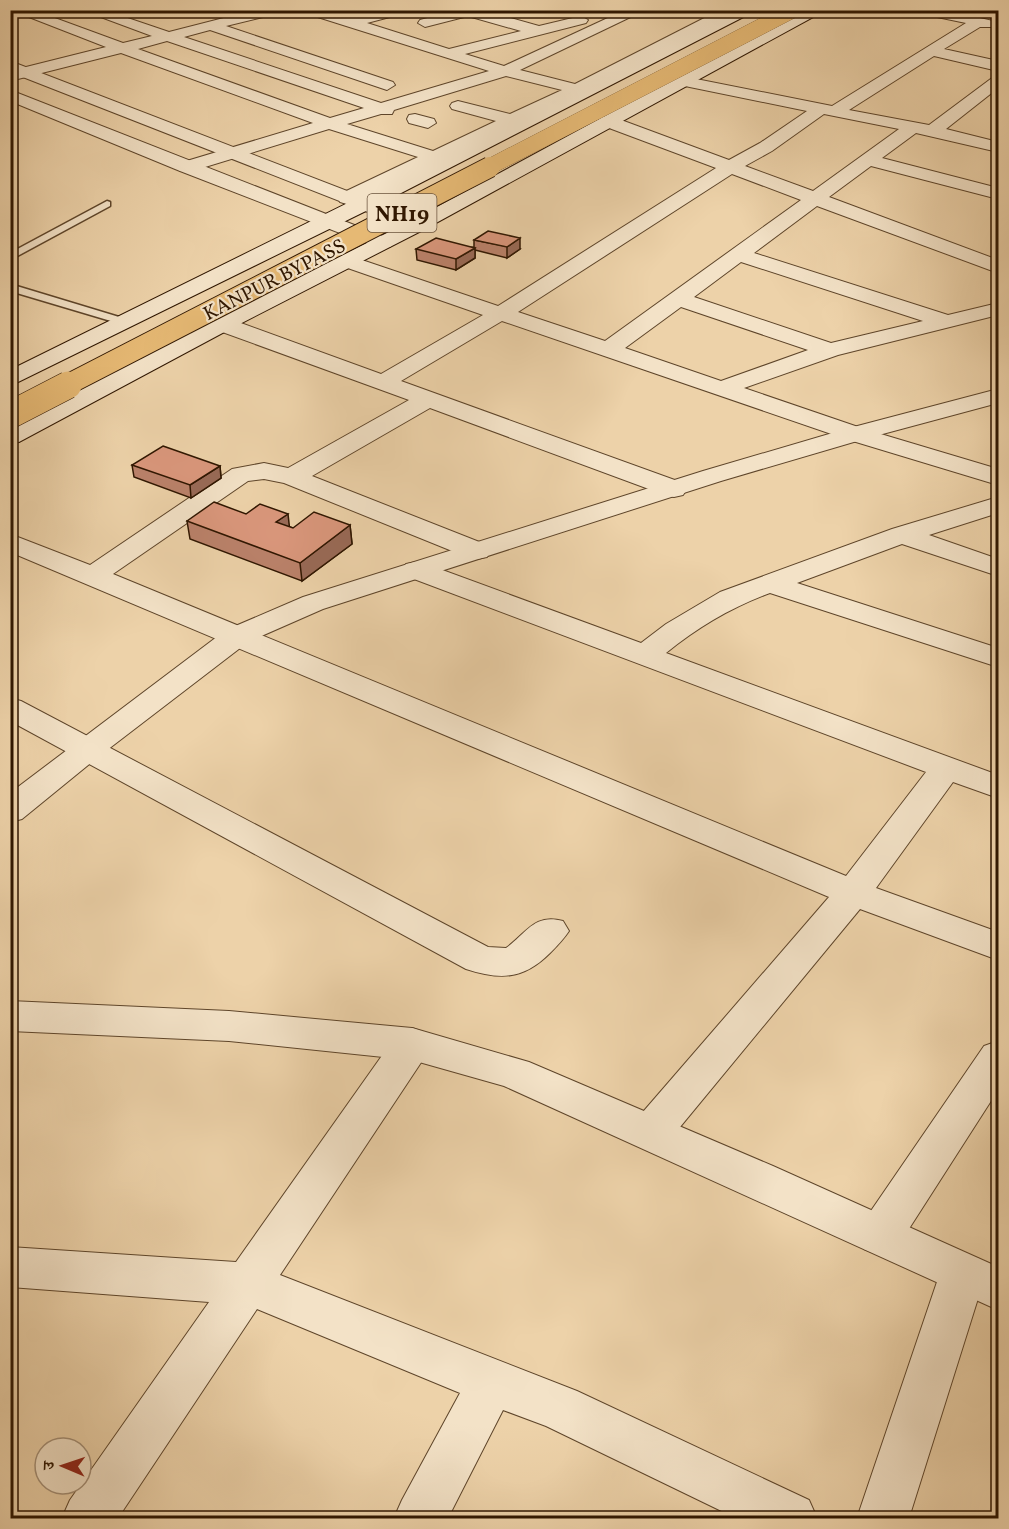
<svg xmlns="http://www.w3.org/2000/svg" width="1009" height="1529" font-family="Vollkorn,'Noto Serif Devanagari',serif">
<rect width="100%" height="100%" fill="#edd2a9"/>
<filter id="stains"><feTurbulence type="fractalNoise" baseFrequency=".00333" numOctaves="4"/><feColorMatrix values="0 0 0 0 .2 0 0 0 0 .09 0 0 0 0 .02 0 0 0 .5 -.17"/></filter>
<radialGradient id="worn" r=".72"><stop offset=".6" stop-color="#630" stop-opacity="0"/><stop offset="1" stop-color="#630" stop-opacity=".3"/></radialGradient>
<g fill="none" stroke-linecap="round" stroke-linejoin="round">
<g stroke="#5e452a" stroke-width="3">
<path id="service" d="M107,201l3,1v4l-100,54v-7z
M10,284l119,36 1,2 -1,2h-8l-111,-33z"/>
</g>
<g stroke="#5e452a" stroke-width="2">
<path id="minor" d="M11,10h22l90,33 29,-7 -70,-26h22l65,22 86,-22h26l-2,3 -53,13 167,56 2,3 -8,5 -6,-2 -171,-58 -26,7 197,66 108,-32 -184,-58 -2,-3h23l26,8 30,-8h25l-2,3 -38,10 82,26 72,-18 -53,-15 -43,11 -7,-4 2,-3 37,-10h25l57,16 42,-10 7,4 -2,3 -121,31 39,12 121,-56h20l-125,60 55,14 145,-74h19l-156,82 -236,112 -7,-2 -2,-4 2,-4 78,-37 -89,-28 -137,42h-12l-3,-4 3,-4 133,-40 -192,-70 -111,28v-10l96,-24zM167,41l197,67 -34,10 -192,-69zM506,76l56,14 -52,24 -52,-13 -6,2 -2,3 2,3 44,12 -63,30 -86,-27 34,-10h11l2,-4z
M916,10h29l48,11 2,3 -2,3h-13l-36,22 54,12v10l-64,-15 -85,54 80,15 63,-47 6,-2v12l-52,41 52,13v10l-82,-19 -34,25 116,30v11l-127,-33 -42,31 169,63v13l-181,-67 -63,47 194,62 50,-12v12l-160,40 -94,33 120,41 134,40v16l-152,-46 -344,-118 -101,60 282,102 4,6 -4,6 -9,2 -9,-2 -235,-87 -118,68 175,69 4,6 -4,6 -10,2 -10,-2 -183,-74 -20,-4 -16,2 -135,93 733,302 80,-104 -520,-196 -4,-6 4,-6 10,-2 10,2 215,79 25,-19 54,-32 172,-63 106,-32v16l-69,22 69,24v17l-96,-32 -105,39 201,65v19l-228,-74c-38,14 -72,34 -104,60l332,122v23l-45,-16 -77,106 122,44v28l-138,-51 -194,235 -15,5 -15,-5 -6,-12 6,-12 193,-223 -819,-345v-18l80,31 142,-96 32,-6 24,5 121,-68 -195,-71 -3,-5 3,-5 8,-2 8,2 151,55 102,-59 -144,-50 -3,-4 3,-4h14l145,49 218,-138 -115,-43 -2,-4 2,-4h12l116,43 31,-17 47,-32 -132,-27 -2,-3 2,-3 6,-2 151,30 134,-83 -48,-10zM824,114l75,15 -86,62 -68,-25 27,-15zM732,174l69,26 -196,141 -87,-29zM741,262l182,59 -92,22 -137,-46zM681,307l127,43 -87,31 -96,-33z
M415,114l19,5 2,4 -8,5 -19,-5 -2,-4 2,-4z
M10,698l11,3 467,246 18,1c21,-15 28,-35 57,-27l6,10c-6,9 -12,15 -19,22 -27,27 -50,27 -84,16l-456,-248z
M412,1028l14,5 6,11 -6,11 -146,220 297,116 232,109 8,18h-81l-190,-92 -43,-16 -55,108h-54l8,-18 58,-107 -203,-84 -139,209h-56l8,-18 139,-198 -199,-15v-40l226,15 162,-229z
M998,1041v49l-102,159 -16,6 -16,-6 -6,-14 6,-14 120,-175z
M963,1253l16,6 7,14 -77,245h-52l83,-245 7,-14z"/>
</g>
<g stroke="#5e452a" stroke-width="2">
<path id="tertiary" d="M10,61l415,160 3,4 -3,4h-14l-401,-157z
M10,90l380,149 3,4 -3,4h-14l-196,-76 -170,-70z
M998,389v14l-134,36 -143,42 -398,128 -75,33 -150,115 -76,62 -12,3v-29l216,-163 77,-33 400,-126 143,-42z
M10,1001l219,10 183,17 117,34 244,104 225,101v43l-494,-224 -92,-26 -183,-19 -219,-10z"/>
</g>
<g stroke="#2f1600" stroke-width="2">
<path id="secondary" d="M738,10h19l-385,198 -362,178v-16z
M807,10h19l-401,219 -195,100 -211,113 -9,2v-17l204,-108 197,-98 264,-143z"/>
</g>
<use href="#service" fill="#f3e2c7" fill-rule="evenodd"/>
<use href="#minor" fill="#f3e2c7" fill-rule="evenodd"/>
<use href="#tertiary" fill="#f3e2c7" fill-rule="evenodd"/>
<use href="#secondary" fill="#f3e2c7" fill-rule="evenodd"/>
<g stroke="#2f1600" stroke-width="16" stroke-linecap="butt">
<path id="trunk-bridge-far2" d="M487,168l306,-158"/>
</g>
<g stroke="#2f1600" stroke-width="22" stroke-linecap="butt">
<path id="trunk-bridge-far1" d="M65,386l425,-219"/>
</g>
<g stroke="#2f1600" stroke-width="28" stroke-linecap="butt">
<path id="trunk-bridge" d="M10,415l58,-30"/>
</g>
<use href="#trunk-bridge-far2" stroke="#e6b974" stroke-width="16"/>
<use href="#trunk-bridge-far1" stroke="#e6b974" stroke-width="20"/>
<use href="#trunk-bridge" stroke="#e6b974" stroke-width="27"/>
</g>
<path fill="#bb826b" stroke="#2f1600" stroke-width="1.5" d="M474,240l46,9 -13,9 -32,-8v8l-19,12 -39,-10 -1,-11 58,-2z
M132,465l88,1 1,12 -30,20 -57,-21z
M246,514l47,14 57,-3 2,19 -50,37 -112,-42 -3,-18z"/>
<path fill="#996a57" stroke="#2f1600" stroke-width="1.5" d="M520,238v11l-13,9v-11z
M475,248v10l-19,12v-11z
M220,466l1,12 -30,20 -1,-13z
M288,514l2,18 -14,-10z
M350,525l2,19 -50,37 -2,-18z"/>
<path fill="#da977c" stroke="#2f1600" stroke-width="1.5" d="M488,231l32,7 -13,9 -33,-7z
M436,238l39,10 -19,11 -40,-10z
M163,446l57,20 -30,19 -58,-20z
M214,502l32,12 14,-10 28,10 -12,8 17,6 21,-16 36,13 -50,38 -113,-42z"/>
<g text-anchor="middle" stroke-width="4.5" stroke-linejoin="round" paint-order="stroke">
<g font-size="20" fill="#2f1600" stroke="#f3e2c7">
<text transform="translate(274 279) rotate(-27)" y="7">KANPUR BYPASS</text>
</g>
<rect fill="#f3e2c7" stroke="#6a533c" stroke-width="1.5" x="367.5" y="194" width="69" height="38" rx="4.5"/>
<g font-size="22" font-weight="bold" fill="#2f1600">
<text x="402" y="221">NH19</text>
</g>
</g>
<rect width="1009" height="1529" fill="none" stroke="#edd2a9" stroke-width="36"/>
<rect x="12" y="12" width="985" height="1505" fill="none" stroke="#2f1600" stroke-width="3"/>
<rect x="18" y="18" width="973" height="1493" fill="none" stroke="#2f1600" stroke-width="1.5"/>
<g transform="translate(63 1466) rotate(272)"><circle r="28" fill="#f3e2c7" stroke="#a59077" stroke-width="1.5"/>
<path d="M0-4.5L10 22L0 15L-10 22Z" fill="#8f2418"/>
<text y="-9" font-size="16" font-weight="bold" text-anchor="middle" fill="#2f1600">उ</text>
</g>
<rect width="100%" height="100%" filter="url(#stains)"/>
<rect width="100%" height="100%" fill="url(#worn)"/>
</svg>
